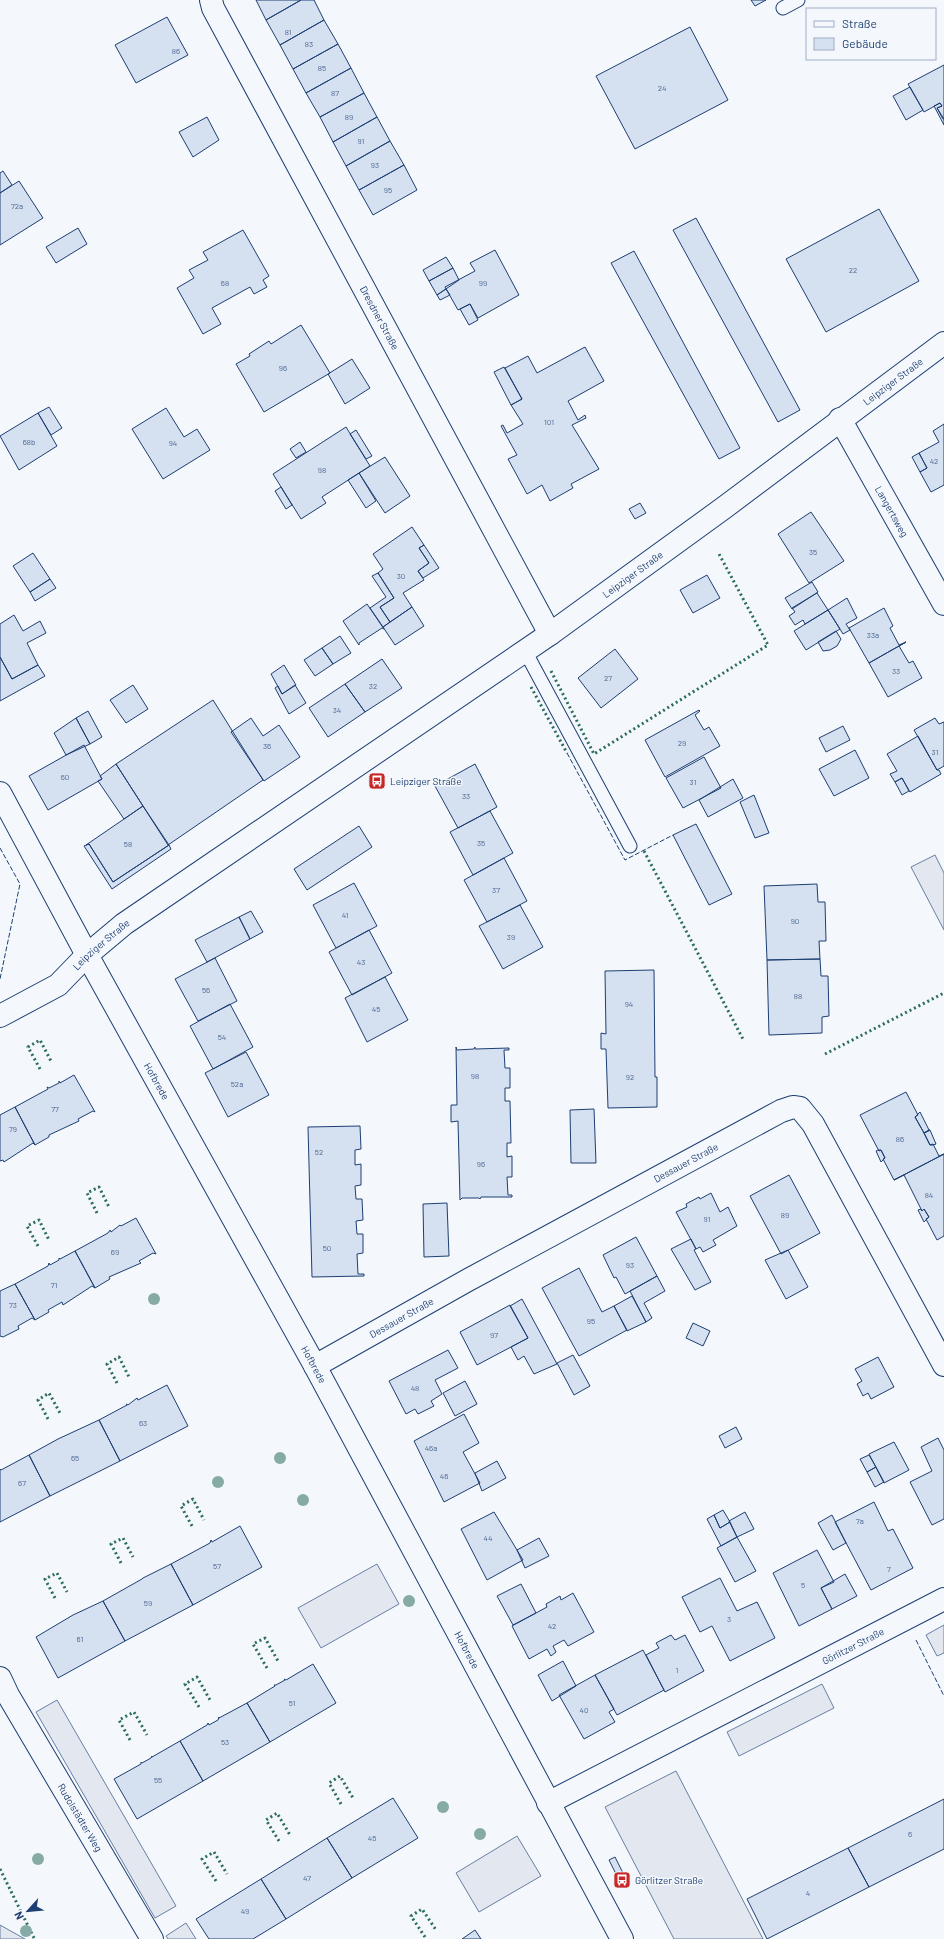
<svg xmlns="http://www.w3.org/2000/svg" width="944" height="1939" font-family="Barlow,sans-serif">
<rect width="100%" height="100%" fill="#f4f7fb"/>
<path fill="#e3e8f0" stroke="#687fa3" d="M935,855l9,18v57l-33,-63z
M377,1564l22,40 -78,44 -23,-40z
M944,1625v28l-7,3 -11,-21z
M822,1684l12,24 -95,48 -12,-24z
M57,1700l119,206 -21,12 -119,-206z
M676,1771l87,168h-89l-69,-132z
M517,1836l24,40 -62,36 -23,-39z
M186,1923l10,16h-28l-2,-3z
M0,1925l25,14h-25z"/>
<path fill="#d5e0f0" stroke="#1d3f73" d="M256,0h45l-35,20z
M301,0h13l10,20 -44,25 -14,-25z
M751,0h15l-11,6z
M167,17l21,38 -52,28 -21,-38z
M324,20l14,24 -45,25 -13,-24z
M690,27l38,73 -93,49 -39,-73z
M338,44l13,24 -45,25 -13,-24z
M944,65v54h-1l-6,-11 5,-2 -2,-3 -16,9 -16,-28z
M351,68l13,25 -44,24 -14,-24z
M910,87l13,23 -17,10 -13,-24z
M364,93l13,24 -44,25 -13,-25z
M940,103l2,3 -5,2 7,11v6l-10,-19z
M207,117l12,23 -26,17 -14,-25z
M377,117l13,24 -44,25 -13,-24z
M390,141l14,24 -45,25 -13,-24z
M404,165l13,25 -44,25 -14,-25z
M3,171l9,14 -12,8v-20z
M19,181l24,37 -43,27v-52z
M879,209l40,72 -93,51 -40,-73z
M696,218l104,192 -22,12 -105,-192z
M78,228l9,16 -31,19 -10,-16z
M243,230l26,46 -6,4 4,7 -13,7 -4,-7 -38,21 9,16 -18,10 -26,-46 17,-10 -5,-8 19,-10 -5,-8z
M495,250l24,45 -41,23 -8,-14 -12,6 -13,-23 30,-16 -5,-8z
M634,251l106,197 -21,11 -108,-196z
M446,257l7,11 -24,13 -6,-11z
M453,268l6,12 -22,15 -8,-14z
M446,289l4,6 -10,5 -3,-5z
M470,304l8,16 -9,5 -9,-16z
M301,325l29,48 -66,39 -28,-48 14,-8 -1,-2 20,-13 2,3z
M585,347l19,34 -36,20 10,19 7,-5 1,3 -14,7 27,44 -28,15 2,4 -23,13 -8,-16 -15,9 -19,-35 9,-4 -16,-29 2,-1 4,8 16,-9 -12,-19 11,-6 -17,-31 23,-12 9,17z
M352,359l18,29 -25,16 -17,-30z
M504,367l18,32 -11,6 -17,-33z
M49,407l13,21 -11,7 -13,-22z
M166,408l18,29 13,-8 13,21 -47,29 -31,-50z
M38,413l19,33 -38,24 -19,-34z
M944,424v61l-13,7 -11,-20 7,-4 -8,-15 20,-11 -6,-11z
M346,427l24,39 -48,31 4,6 -25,16 -28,-45z
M356,430l16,26 -6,3 -16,-25z
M300,442l6,10 -10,6 -6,-9z
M919,453l8,15 -7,4 -8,-15z
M385,457l25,39 -25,17 -26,-40z
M359,473l17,28 -10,7 -18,-28z
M281,487l11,18 -6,4 -11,-18z
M640,503l6,10 -11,6 -6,-10z
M811,512l33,49 -35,22 -31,-49z
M412,527l12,18 -5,3 10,15 -11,8 6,9 -21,13 9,14 -22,15 -10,-15 14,-9 -16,-25 5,-4 -10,-15z
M424,545l15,23 -16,10 -5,-7 11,-8 -10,-15z
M33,553l17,26 -20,13 -17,-26z
M378,573l16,25 -14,9 10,15 -7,5 -13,-19 16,-11 -14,-21z
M707,575l13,23 -27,15 -13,-23z
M50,579l6,9 -21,13 -5,-9z
M812,582l6,10 -26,17 -7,-11z
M817,593l11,17 -23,14 -2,-4 -8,5 -6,-9 6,-4 -3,-4z
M847,598l10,20 -11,6 4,6 -7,4 -15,-24z
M367,604l17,25 -2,-1 -23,15v2l-16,-24z
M412,607l12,19 -29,19 -12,-18z
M884,608l9,18 -3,2 9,17 7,-3 -37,21 -20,-35z
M828,610l12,19 -34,21 -12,-19z
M14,615l9,16 17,-10 6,12 -19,10 11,22 -26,14 -12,-22v-33z
M836,631l5,8 -4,7 -7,4 -7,1 -5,-9z
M340,636l11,17 -18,11 -11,-16z
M906,642l-7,4 10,17 4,-2 9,17 -34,19 -19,-34z
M322,648l11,16 -18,12 -11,-16z
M615,649l23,30 -37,29 -23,-30z
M0,657l12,22 26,-14 7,11 -45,25z
M382,659l20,29 -37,24 -20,-28z
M284,665l12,20 -14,9 -11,-20z
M345,684l20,28 -37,25 -19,-29z
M133,685l15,24 -22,14 -16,-23z
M295,685l11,18 -17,11 -14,-26 3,-2 4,8z
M213,700l50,80 -95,65 -52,-81z
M699,710l1,1 -5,4 9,15 5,-3 11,19 -55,31 -20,-37z
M88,711l14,26 -12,7 -14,-26z
M76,718l14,26 -24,11 -12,-22z
M251,718l12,18 16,-11 21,32 -36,24 -33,-49z
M935,718l4,6 5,-2v44l-7,4 -23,-40z
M843,726l7,14 -24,12 -7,-14z
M918,736l19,34h2l2,4 -31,18 -8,-14 -7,4 -5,-8 7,-3 -10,-17z
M84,745l18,34 -54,31 -19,-34z
M855,750l14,28 -35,18 -15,-27z
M704,757l17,31 -38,20 -17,-30z
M116,764l27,42 -19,13 -26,-38 4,-2 -2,-3z
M475,764l22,43 -39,21 -23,-42z
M902,778l7,13 -7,4 -7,-13z
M733,779l10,19 -35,19 -9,-17z
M754,795l15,38 -14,5 -15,-36z
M143,806l26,39 -56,37 -24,-38 -3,1z
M490,811l23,42 -40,22 -23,-43z
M696,824l36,70 -23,11 -36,-70z
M359,826l13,21 -65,43 -13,-21z
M89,844l24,38 56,-37 2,4 -59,40 -28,-43z
M504,858l23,43 -40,21 -23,-42z
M354,883l23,43 -41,22 -23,-43z
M817,884l1,18h7l1,39h-7l1,18 -53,1 -3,-74z
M520,905l23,42 -40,22 -24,-43z
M251,911l12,21 -13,7 -11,-22z
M239,917l11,22 -43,23 -12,-22z
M369,930l23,43 -40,22 -23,-43z
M215,958l22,43 -39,20 -23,-42z
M820,959l1,17h7l1,40 -7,1v16l-53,2 -2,-75z
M654,970l1,107h2v30l-49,1 -2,-59h-5v-16l5,1 -1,-63z
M385,977l23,43 -41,22 -22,-44z
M230,1004l23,43 -40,22 -23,-43z
M456,1047l1,3 17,-1 1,-2v2l34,-1v2h-5l1,18h5v20h-5v13h5l1,42h-4v14l5,-1v21h-5l1,18h4v2h-31l-1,2 -1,-1h-17l-2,2 -2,-79 -7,1v-17h6z
M246,1052l23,43 -41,22 -23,-44z
M74,1075l21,37 -2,-1 -15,8 1,2 -30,14v2l-14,8 -20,-38 33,-18 -1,-2 2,1 10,-5v-2l1,2z
M906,1092l12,23 -3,2 9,16 6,-3 -6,3 6,12 3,-1 6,12 5,-2 -50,26 -11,-21 2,-1 -4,-8 -2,1 -19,-36z
M15,1107l20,38 -2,-2 -29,19 -1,-2 -3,1v-46z
M594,1109l2,54h-25l-1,-53z
M920,1112l9,18 -5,3 -9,-16z
M360,1126l1,23 -6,1v15l6,-1v21l-6,1 1,13h6l1,21 -7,1 1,13h6v19l-6,1 1,20h6v2l-52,1 -4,-150z
M930,1130l6,14 -3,1h-3l-6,-12z
M878,1150h3l4,8 -4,4 -5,-11z
M944,1154v82l-7,4 -11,-21 3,-2 -5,-8 -2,2 -18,-36 -10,5z
M789,1175l31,58 -39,21 -31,-58z
M711,1193l9,19 8,-5 9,19 -24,14 3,5 -13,7 -3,-5 -4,2 -20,-37 11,-5 -1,-3 13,-7 1,2z
M447,1203l2,53 -25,1 -1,-53z
M921,1209l1,2 2,-2 5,8 -5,5 -6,-12z
M136,1218l20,36 -3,-1 -14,8 2,2 -32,14 1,2 -15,9 -20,-37 33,-18 2,-3 1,2 9,-7 1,1z
M636,1237l21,39 -32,18 -9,-17 -2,1 -11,-23z
M691,1239l5,10 -2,1 17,32 -16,8 -24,-41z
M788,1250l20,37 -22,12 -21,-39z
M75,1251l20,37 -3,-2 -29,19 -1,-3 -14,8 1,2 -14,8 -20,-36 33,-18 1,-3 1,2 9,-5v-2l1,1z
M579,1268l23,44 12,-6 13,24 -48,26 -37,-68z
M657,1276l8,15 -21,12 8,15 -6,4 -16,-31z
M15,1284l20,36 -3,-2 -14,8 1,3 -16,8 -3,-1v-45z
M632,1296l14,26 -19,9 -13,-25z
M522,1299l35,65 -23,10 -10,-18 -6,4 -7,-13 17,-9 -18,-32z
M510,1305l18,33 -51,27 -17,-33z
M693,1323l17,8 -7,15 -17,-8z
M448,1350l10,18 -23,12 7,14 -11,7 3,5 -16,8 -3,-5 -9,5 -17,-33z
M573,1355l17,31 -16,9 -17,-32z
M878,1357l16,30 -23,12 -3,-6 -5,3 -6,-12 5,-3 -7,-12z
M465,1381l12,23 -22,12 -12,-23z
M167,1385l21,41 -68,35 -21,-41 28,-15 -1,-1 2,1 9,-7 1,2z
M464,1414l15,29 -16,9 17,31 -36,19 -30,-61z
M99,1420l21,41 -70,35 -21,-41 29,-16z
M736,1427l6,12 -17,9 -6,-12z
M938,1438l6,12v69l-12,6 -22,-43 22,-11 -11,-24z
M894,1442l15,28 -25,13 -15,-29z
M29,1455l21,41 -50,26v-53l1,1z
M869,1455l7,12 -9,5 -7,-13z
M497,1461l9,17 -24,13 -7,-18z
M876,1467l8,15 -9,5 -8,-15z
M874,1502l14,29 5,-2 20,39 -42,22 -36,-68z
M723,1510l7,12 -10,6 -6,-13z
M494,1512l29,48 -36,20 -26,-51z
M745,1512l9,17 -17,8 -8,-16z
M714,1515l6,13 10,-6 7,15 -16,9 -14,-27z
M832,1515l14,28 -13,7 -15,-27z
M240,1526l22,41 -69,38 -22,-41 39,-21 1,-3 1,2z
M737,1537l19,34 -21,11 -18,-34z
M539,1538l10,18 -24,12 -8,-18z
M817,1550l17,32 -13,6 11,21 -33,17 -26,-53z
M171,1564l22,41 -68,36 -22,-40 39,-22 1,-1z
M845,1574l12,22 -25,13 -11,-21z
M720,1578l17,33 20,-9 18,36 -45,23 -18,-35 -12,6 -18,-35z
M521,1584l15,29 -23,12 -16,-29z
M573,1593l21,39 -26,14 -4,-6 -11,6 3,6 -5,4 -4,-7 -18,10 -17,-33 35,-19 -1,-3 14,-8 1,4z
M103,1601l22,40 -67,37 -22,-41 37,-22z
M671,1635l4,5 10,-5 19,36 -39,21 -19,-37 13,-7 -3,-5z
M643,1650l21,40 -47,25 -22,-40z
M563,1661l13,25 -24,15 -14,-26z
M313,1664l23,39 -66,39 -23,-39 28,-17 -1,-1h2l9,-5 -1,-1 2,1z
M595,1675l19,34 -5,3 6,10 -31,17 -25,-44z
M247,1703l23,39 -67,39 -23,-40 27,-16 1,-2 1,2 9,-5 1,-3v1z
M180,1741l23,40 -66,38 -23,-40 27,-15v-2l1,1 9,-5 1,-2v1z
M393,1798l25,40 -66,40 -25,-40z
M944,1799v50l-75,38 -21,-39z
M327,1838l25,40 -66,41 -25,-40z
M848,1848l21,39 -102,52 -20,-40z
M615,1857l9,18 -6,3 -9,-18z
M261,1879l25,40 -33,20h-44l-13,-20z
M475,1930l6,9h-19z"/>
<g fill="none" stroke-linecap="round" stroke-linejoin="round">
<g stroke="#1d3f73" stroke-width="15">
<path id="service" d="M783,8l15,-8
M525,651l105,195"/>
</g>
<g stroke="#1d3f73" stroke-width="24">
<g id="minor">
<path id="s1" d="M211,0l2,8 337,626"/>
<path id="s2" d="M840,419l104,185"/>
<path id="s3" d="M0,793l87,162 228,411 307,573"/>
<path id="s4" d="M0,1016l58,-31 29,-30 37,-31 426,-290 175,-127 219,-164"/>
<path id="s5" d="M315,1366l153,-86 313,-169 12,-4 7,1 13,16 131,241"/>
<path id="s6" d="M0,1678l8,17 144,244"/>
<path id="s7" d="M548,1803l396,-204"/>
</g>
</g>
<use href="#service" stroke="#f4f7fb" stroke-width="13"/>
<use href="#minor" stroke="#f4f7fb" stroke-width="22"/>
<path stroke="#2c6c60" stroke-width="3" stroke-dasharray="2 3" stroke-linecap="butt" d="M551,671l43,83 174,-109 -49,-91
M531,687l36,66
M644,851l100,190
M825,1054l119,-61
M40,1069l-12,-22 12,-7 12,23
M97,1213l-10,-20 12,-6 10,20
M38,1246l-11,-20 12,-6 10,20
M117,1383l-10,-19 12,-7 10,20
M48,1419l-10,-19 11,-7 11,20
M192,1526l-11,-20 12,-7 11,21
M121,1563l-10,-19 12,-6 10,19
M55,1598l-10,-19 12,-6 10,19
M267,1668l-14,-24 12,-6 13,23
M199,1707l-14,-23 12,-7 13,23
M130,1740l-11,-20 15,-8 13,23
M341,1804l-12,-21 11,-7 13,22
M279,1841l-13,-21 11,-7 13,22
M0,1869l34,69
M216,1881l-14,-22 12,-7 13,22
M425,1937l-14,-21 11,-7 14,21"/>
<path stroke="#1d3f73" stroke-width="1" stroke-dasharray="5 2" stroke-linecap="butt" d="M567,753l58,107 48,-25
M0,848l20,36 -20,95
M916,1640l28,56"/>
</g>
<g fill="#86aba6">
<circle cx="154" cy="1299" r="6"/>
<circle cx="280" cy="1458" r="6"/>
<circle cx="218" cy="1482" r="6"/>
<circle cx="303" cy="1500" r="6"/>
<circle cx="409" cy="1601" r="6"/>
<circle cx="443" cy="1807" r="6"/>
<circle cx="480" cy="1834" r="6"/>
<circle cx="38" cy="1859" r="6"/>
<circle cx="26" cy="1931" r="6"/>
</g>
<defs>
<g id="bus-square" transform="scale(0.9)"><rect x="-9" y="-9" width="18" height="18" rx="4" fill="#c62828" stroke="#f4f7fb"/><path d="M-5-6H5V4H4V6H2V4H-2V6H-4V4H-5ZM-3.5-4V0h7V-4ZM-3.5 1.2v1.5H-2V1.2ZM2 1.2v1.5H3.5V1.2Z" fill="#fff"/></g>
</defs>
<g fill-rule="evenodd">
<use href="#bus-square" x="377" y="781"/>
<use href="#bus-square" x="622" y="1880"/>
</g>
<g text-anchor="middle" stroke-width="3" stroke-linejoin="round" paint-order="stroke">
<g font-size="8" fill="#4b6792">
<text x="288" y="35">81</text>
<text x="309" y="47">83</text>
<text x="176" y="54">86</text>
<text x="322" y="71">85</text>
<text x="662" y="91">24</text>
<text x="335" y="96">87</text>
<text x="349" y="120">89</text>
<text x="361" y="144">91</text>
<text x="375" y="168">93</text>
<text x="388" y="193">95</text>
<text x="17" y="209">72a</text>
<text x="853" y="273">22</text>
<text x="225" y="286">68</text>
<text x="483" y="286">99</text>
<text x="283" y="371">96</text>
<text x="549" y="425">101</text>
<text x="29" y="445">68b</text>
<text x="173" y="446">94</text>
<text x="934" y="464">42</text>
<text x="322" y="473">98</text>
<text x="813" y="555">35</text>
<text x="401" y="579">30</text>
<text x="873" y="638">33a</text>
<text x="896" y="674">33</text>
<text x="608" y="681">27</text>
<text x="373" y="689">32</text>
<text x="337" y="713">34</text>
<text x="682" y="746">29</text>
<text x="267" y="749">36</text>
<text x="935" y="755">31</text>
<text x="65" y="780">60</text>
<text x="693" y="785">31</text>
<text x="466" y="799">33</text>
<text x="481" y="846">35</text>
<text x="128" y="847">58</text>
<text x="496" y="893">37</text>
<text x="345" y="918">41</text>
<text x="795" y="924">90</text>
<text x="511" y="940">39</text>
<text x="361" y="965">43</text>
<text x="206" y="993">56</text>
<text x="798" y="999">88</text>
<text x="629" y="1007">94</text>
<text x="376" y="1012">45</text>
<text x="222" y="1040">54</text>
<text x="475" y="1079">98</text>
<text x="630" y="1080">92</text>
<text x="237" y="1087">52a</text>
<text x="55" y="1112">77</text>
<text x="13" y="1132">79</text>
<text x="900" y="1142">86</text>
<text x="319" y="1155">52</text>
<text x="481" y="1167">96</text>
<text x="929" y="1198">84</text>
<text x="785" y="1218">89</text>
<text x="707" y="1222">91</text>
<text x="327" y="1251">50</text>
<text x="115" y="1255">69</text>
<text x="630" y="1268">93</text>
<text x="54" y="1288">71</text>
<text x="13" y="1308">73</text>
<text x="591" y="1324">95</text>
<text x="494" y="1338">97</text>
<text x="415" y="1391">48</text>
<text x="143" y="1426">63</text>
<text x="431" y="1451">46a</text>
<text x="75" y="1461">65</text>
<text x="444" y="1479">46</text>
<text x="22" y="1486">67</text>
<text x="860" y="1524">7a</text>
<text x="488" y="1541">44</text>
<text x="217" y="1569">57</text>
<text x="889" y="1572">7</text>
<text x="803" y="1588">5</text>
<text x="148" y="1606">59</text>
<text x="729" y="1622">3</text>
<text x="552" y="1629">42</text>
<text x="80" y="1642">61</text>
<text x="677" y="1673">1</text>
<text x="292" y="1706">51</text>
<text x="584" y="1713">40</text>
<text x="225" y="1745">53</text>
<text x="158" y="1783">55</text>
<text x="910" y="1837">6</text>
<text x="372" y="1841">45</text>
<text x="307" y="1881">47</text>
<text x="808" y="1896">4</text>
<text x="245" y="1914">49</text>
</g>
<g font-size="10" fill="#1d3f73" stroke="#f4f7fb">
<text dy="4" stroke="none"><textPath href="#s1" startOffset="360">Dresdner Straße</textPath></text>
<text dy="4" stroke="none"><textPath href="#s4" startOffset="1097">Leipziger Straße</textPath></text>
<text dy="4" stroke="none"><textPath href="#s2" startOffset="106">Langertsweg</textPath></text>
<text dy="4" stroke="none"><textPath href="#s4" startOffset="773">Leipziger Straße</textPath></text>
<text dy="4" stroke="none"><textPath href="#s4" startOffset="125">Leipziger Straße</textPath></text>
<text dy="4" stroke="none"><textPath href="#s3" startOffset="328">Hofbrede</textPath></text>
<text dy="4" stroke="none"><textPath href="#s5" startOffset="423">Dessauer Straße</textPath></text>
<text dy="4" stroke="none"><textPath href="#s5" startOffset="99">Dessauer Straße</textPath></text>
<text dy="4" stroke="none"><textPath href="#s3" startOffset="652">Hofbrede</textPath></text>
<text dy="4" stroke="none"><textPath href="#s7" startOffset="343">Görlitzer Straße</textPath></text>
<text dy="4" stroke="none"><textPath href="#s3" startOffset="976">Hofbrede</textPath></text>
<text dy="4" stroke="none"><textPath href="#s6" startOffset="161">Rudolstädter Weg</textPath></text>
</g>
<g font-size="10" fill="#1d3f73" stroke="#f4f7fb" text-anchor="start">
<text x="390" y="785">Leipziger Straße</text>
<text x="635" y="1884">Görlitzer Straße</text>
</g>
</g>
<rect x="806" y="8" width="130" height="52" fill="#f4f7fb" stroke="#9eadc5"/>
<rect x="814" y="21" width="20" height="6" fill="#f4f7fb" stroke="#9eadc5"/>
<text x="842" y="28" font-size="12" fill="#1d3f73">Straße</text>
<rect x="814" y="38" width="20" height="12" fill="#d5e0f0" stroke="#9eadc5"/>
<text x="842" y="48" font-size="12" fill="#1d3f73">Gebäude</text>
<g transform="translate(28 1911) rotate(243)" stroke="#f4f7fb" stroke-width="3" paint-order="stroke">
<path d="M0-3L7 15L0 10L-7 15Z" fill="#1d3f73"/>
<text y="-6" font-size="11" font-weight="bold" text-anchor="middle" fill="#1d3f73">N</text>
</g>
</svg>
